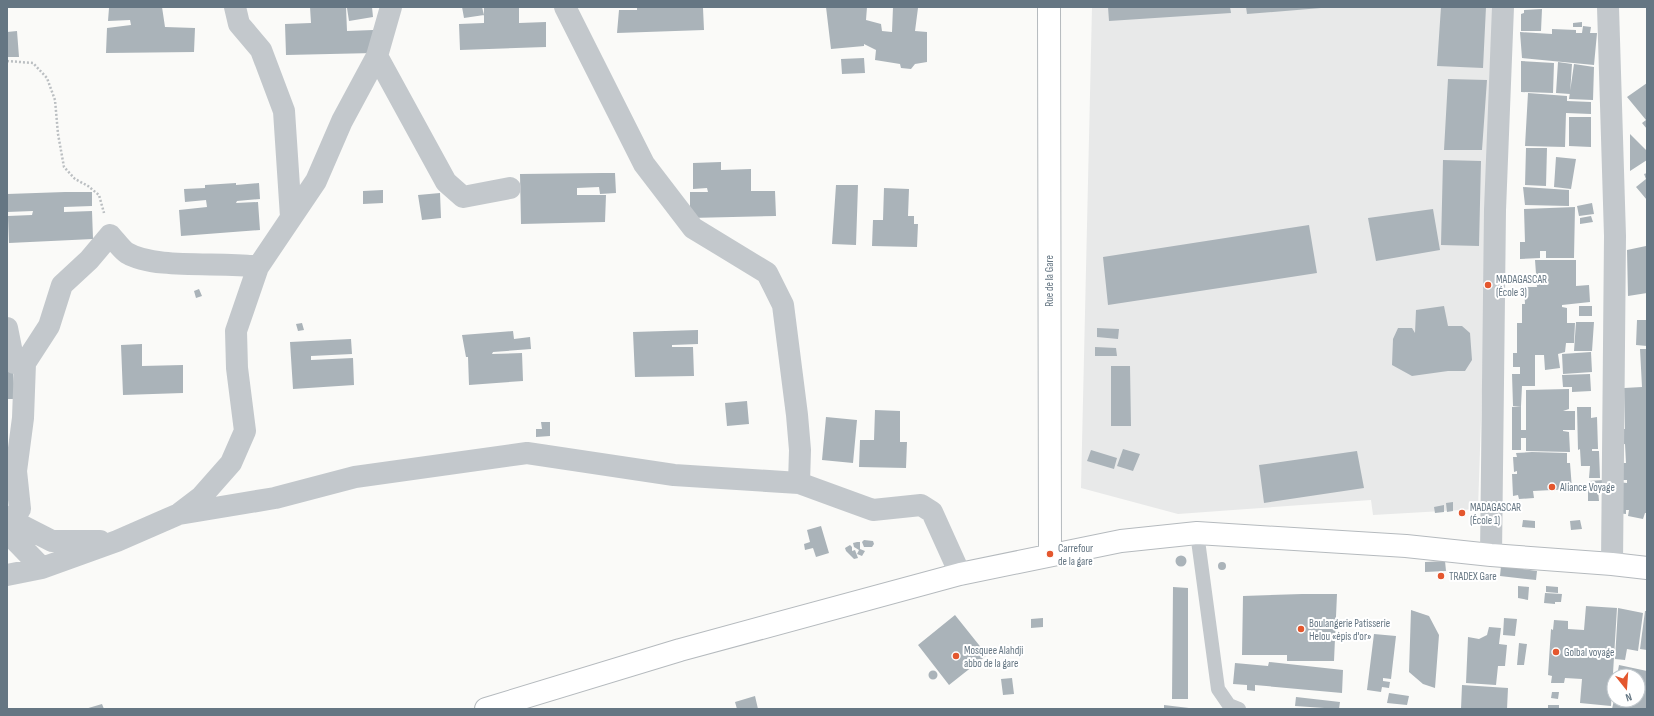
<svg xmlns="http://www.w3.org/2000/svg" width="1654" height="716" font-family="'Sofia Sans Condensed',sans-serif">
<rect width="100%" height="100%" fill="#fafaf8"/>
<path fill="#e8e9e9" d="M1092,7h406l-13,294 -7,208 -105,6 -2,-15 -193,14 -97,-26z"/>
<path fill="#aab3b9" d="M127,7h35l3,20 30,1 -1,24 -88,1 1,-25 24,-3 -1,-5 -22,1 1,-13z
M310,7h36l1,24 26,-1 1,23 -88,2 -1,-31 26,-1z
M372,7l1,10 -24,4 -2,-13z
M462,7h20l2,8 -20,3z
M484,7h35v16l27,-1v25l-86,3 -1,-26 25,-1z
M637,7l66,1 1,22 -87,3 2,-23h18z
M826,7h41l-1,13 15,4 1,7 10,1 1,-25 25,1 -3,23 12,1v30l-12,2 -4,5 -10,-1 -1,-4 -25,-4 1,-10 -12,-6v2l-33,3z
M1108,7h122l1,6 -122,8z
M1246,7h75v1l-74,6z
M1441,7h45l-3,61 -46,-2z
M1542,9l-1,22h-20v-17l3,-1v-3z
M1582,22v5h-9v-4z
M1583,26l8,1 -1,6h7l-3,32 -72,-7 -2,-26 32,2v-5l24,1v3h6z
M17,31l2,26h-12v-25z
M864,58l1,15 -23,1 -1,-15z
M1521,61l33,2 -1,30 -32,-1z
M1558,62l14,2 -2,30 -14,-1z
M1574,64l20,3 -1,33 -24,-1z
M1448,79l39,1 -5,70h-38z
M1647,83v46l-5,-6 4,-3 -19,-23z
M1528,93l39,3v5l24,1v12l-25,-1 -1,34 -40,-1z
M1569,117h22v30l-22,-1z
M1630,134l17,17v9l-17,11z
M1526,148h21l-1,38 -21,-1z
M1556,157l20,2 -5,30 -17,-2z
M1443,160l38,1 -2,85 -38,-1z
M721,162v8l30,-1v22h24l1,25 -86,2v-26h18l-1,-4 -14,1v-26z
M602,173h13l1,20 -16,1 -1,-7 -22,1v7h29l-1,27 -84,2 -1,-50z
M1647,173v27l-11,-13 10,-8 -2,-5z
M236,183v2l23,-2 1,16 -23,2 -1,2 22,-1 2,28 -79,6 -2,-26 28,-3 -1,-7 -21,2 -1,-13 21,-1v-3z
M836,185h22l-2,60 -24,-1z
M1523,187l46,3v16l-44,-1z
M884,188l25,1 -1,27h6v8h4l-1,23 -45,-1 1,-26h10z
M383,190v13l-20,1v-13z
M65,192h27v14l-28,1v5l28,-1 1,28 -84,4 -1,-27 24,-1 1,-4 -26,1v-18z
M440,193l1,25 -19,2 -4,-25z
M1592,203l2,11 -15,2 -2,-10z
M1575,207l-1,51h-28v-7h-6v7l-20,1v-17h5l-1,-33z
M1433,209l7,41 -64,11 -8,-43z
M1591,216l2,6 -13,2v-6z
M1309,225l8,48 -209,32 -5,-48z
M1646,246l1,47 -19,3 -1,-46z
M1535,260h41v26l13,-1 1,17 -28,3v2l5,1v15h8l-1,20h-8l-1,9 -7,2 2,14 -15,2 -1,-15h-9v31h-13l-1,20h-8l-1,-32h8v-7h-7v-14h4v-30h5v-19h3l-1,-17h13z
M199,289l3,7 -6,2 -2,-7z
M1444,306l4,20h14l8,7 2,27 -7,11h-17l-36,5 -20,-11 1,-26 5,-11h14l3,5 1,-23z
M1579,306h13v10h-13z
M1637,320h10v26l-11,-1z
M1576,322h18l-2,29h-18z
M302,323l2,7 -6,1 -2,-7z
M1097,328l22,1 -1,10 -21,-2z
M698,330v14l-26,1v2h21l1,29 -59,1 -2,-45z
M513,331l1,8 16,-2 1,12 -38,3 -1,2 30,-1 1,28 -54,4 -1,-28h-2l-4,-22z
M351,339l1,15 -41,2v4l42,-2 1,27 -61,4 -3,-47z
M142,344v22l41,-1v28l-60,2 -2,-50z
M1095,347l21,1 1,8h-22z
M1640,349h7v164h-2l-2,6 -15,-3 1,-6h-3v4l-10,-1 1,-31 10,1v-3h-8v-17h7l-1,-19 -8,1v-16h8l-1,-41 18,-1z
M1591,352l1,20 -29,2 -1,-20z
M1111,366h19l1,60h-20z
M7,370h6l2,29h-8z
M1590,374l1,17 -19,1v-5h-9l-1,-12z
M1569,389v20l-6,2h12v19h-12v1l6,1 1,20 -44,-1v-13h-5v12h-9v-43l9,-1v24h5v-40z
M747,401l2,23 -22,2 -2,-23z
M1577,407h14v11l6,-1 1,32h-6v2h7l1,27h-11l1,-12h-9l-1,-17 -2,1z
M875,410l25,1v31h7l-1,26 -47,-1 1,-27h14z
M826,417l31,3 -4,43 -31,-3z
M541,422h9v14l-14,1v-8h6z
M1123,449l17,5 -7,17 -16,-5z
M1091,450l26,8 -3,11 -27,-8z
M1357,451l7,37 -100,15 -5,-38z
M1532,452l35,1v10h3l2,26 -39,2 1,7 -15,1 -1,-4 -5,1 -1,-22h5v-3l-3,1 -1,-15h4l-1,-4z
M1603,480v5l-14,1v-5z
M1588,489h10l1,12h-11z
M1453,502v9l-6,1 -1,-9z
M1444,505v7l-9,1 -1,-6z
M1523,520l12,1v7l-13,-1z
M1580,520l2,9 -11,1 -1,-9z
M821,526l8,27 -13,4 -3,-9 -8,2 -1,-6 6,-2 -3,-12z
M864,540l9,1 1,3 -2,3h-8l-2,-5z
M857,542h3v7l5,2 -3,5 -5,-2 2,-4 -5,-3 -1,-4z
M850,545l2,2v4l3,-1 3,8 -4,1 -8,-8 -1,-3z
M1175.5 561a5.5 5.5 0 1 1 11 0a5.5 5.5 0 1 1-11 0Z
M1445,561l1,10 -21,1v-10z
M1218 566a4 4 0 1 1 8 0a4 4 0 1 1-8 0Z
M1501,566l36,5 -1,9 -36,-4z
M1518,586l11,1 -1,13 -10,-2z
M1546,586l12,1v6l-12,-1z
M1173,587l15,1v111h-16z
M1545,593l17,1 -1,8h-6v2l-11,-1z
M1302,594h35l-3,67h-47v-6h-45l1,-59z
M1586,606l31,2 -6,98 -31,-3 2,-24 -17,-1 -1,5h-13l1,-7 -4,-1 3,-46 2,1 1,-10 14,1v8l16,1z
M1618,608l25,5 -5,38 -11,-2 -2,11 -10,-1z
M1411,610l18,6 10,19 -4,53 -12,-4 -14,-12z
M1645,611h2v39l-7,-1z
M955,615l32,40 -38,30 -31,-40z
M1043,618v9l-12,1v-9z
M1504,618l13,1 -2,17 -12,-1z
M1489,627l12,1 -2,16 8,1 -2,21h-7l-2,19 -30,-2 2,-46 11,2 8,-4z
M1374,634l22,2 -5,43 -8,-1v3l7,1 -1,6 -7,-1 -1,5 -14,-2z
M1519,643l8,1 -3,21h-7z
M1269,662l74,8 -1,23 -87,-8v6l-8,-1v-5l-14,-1 2,-21 33,3z
M1619,665l28,6v38h-35l2,-9h24v-24h-21z
M928.5 675a4.5 4.5 0 1 1 9 0a4.5 4.5 0 1 1-9 0Z
M1012,678l2,16 -11,1 -2,-16z
M1462,685l46,3 -1,21h-46z
M1552,692h7l-1,7 -7,-1z
M1389,693l20,3 -2,9 -20,-2z
M755,696l3,13h-21l-2,-7z
M1296,697l44,5 -1,7 -44,-3z
M102,704l2,5h-19z
M1164,705l25,3v1h-25z
M1548,705h11v4h-11z"/>
<g fill="none" stroke-linecap="round" stroke-linejoin="round">
<g stroke="#b5babe" stroke-width="24">
<path id="primary" d="M1049,7l1,547
M486,709l194,-59 280,-76 161,-33 76,-8 209,13 85,9 121,9 35,4"/>
</g>
<path stroke="#bbbfc2" stroke-width="2.5" stroke-dasharray="2 2" stroke-linecap="butt" d="M7,61l26,2 14,15 8,22 3,34 6,33 11,12 13,7 11,9 5,18"/>
<path stroke="#c3c8cc" stroke-width="14" d="M1197,533l21,156 11,16 10,4"/>
<path stroke="#c3c8cc" stroke-width="22" d="M235,7l4,17 22,26 23,61 7,106
M565,7l79,157 49,64 74,45 16,32 14,110 3,35 -1,33
M1608,7l7,229 -3,328
M377,56l69,126 17,15 47,-9
M7,328l7,35h11
M180,513l21,-16 30,-34 14,-32 -8,-63 -1,-37 22,-64 58,-86 26,-60 35,-65 14,-49
M7,518l45,23h48
M11,520l9,-11 -4,-38 7,-53 2,-55 24,-37 13,-41 27,-25 21,-25c5,5 11,14 17,18 28,17 97,8 131,14
M7,532l35,36
M1491,555l4,-345 8,-203
M7,575l35,-7 75,-27 62,-27 96,-16 80,-21 172,-24 147,22 125,8 74,27 48,-5 11,7 28,62"/>
<use href="#primary" stroke="#fff" stroke-width="22"/>
</g>
<g fill="#e4572e" stroke="#fff" stroke-width="1.5">
<circle cx="1488" cy="285" r="4"/>
<circle cx="1552" cy="487" r="4"/>
<circle cx="1462" cy="513" r="4"/>
<circle cx="1050" cy="554" r="4"/>
<circle cx="1441" cy="576" r="4"/>
<circle cx="1301" cy="629" r="4"/>
<circle cx="1556" cy="652" r="4"/>
<circle cx="956" cy="656" r="4"/>
</g>
<g text-anchor="middle" stroke-width="4" stroke-linejoin="round" paint-order="stroke">
<g font-size="11" fill="#657683" stroke="#fff" text-anchor="start">
<text x="1496" y="283">MADAGASCAR<tspan x="1496" dy="13">(École 3)</tspan></text>
<text x="1560" y="491">Aliance Voyage</text>
<text x="1470" y="511">MADAGASCAR<tspan x="1470" dy="13">(École 1)</tspan></text>
<text x="1058" y="552">Carrefour<tspan x="1058" dy="13">de la gare</tspan></text>
<text x="1449" y="580">TRADEX Gare</text>
<text x="1309" y="627">Boulangerie Patisserie<tspan x="1309" dy="13">Helou «épis d'or»</tspan></text>
<text x="964" y="654">Mosquee Alahdji<tspan x="964" dy="13">abbo de la gare</tspan></text>
<text x="1564" y="656">Golbal voyage</text>
</g>
<g font-size="11" fill="#657683" stroke="#fff">
<text transform="translate(1049 281) rotate(-90)" y="4">Rue de la Gare</text>
</g>
</g>
<rect width="1654" height="716" fill="none" stroke="#657683" stroke-width="16"/>
<g transform="translate(1626 688) rotate(163)"><circle r="19" fill="#ffffff" stroke="#c1c8cd"/>
<path d="M0-3L7 15L0 10L-7 15Z" fill="#e4572e"/>
<text y="-6" font-size="11" font-weight="bold" text-anchor="middle" fill="#657683">N</text>
</g>
</svg>
